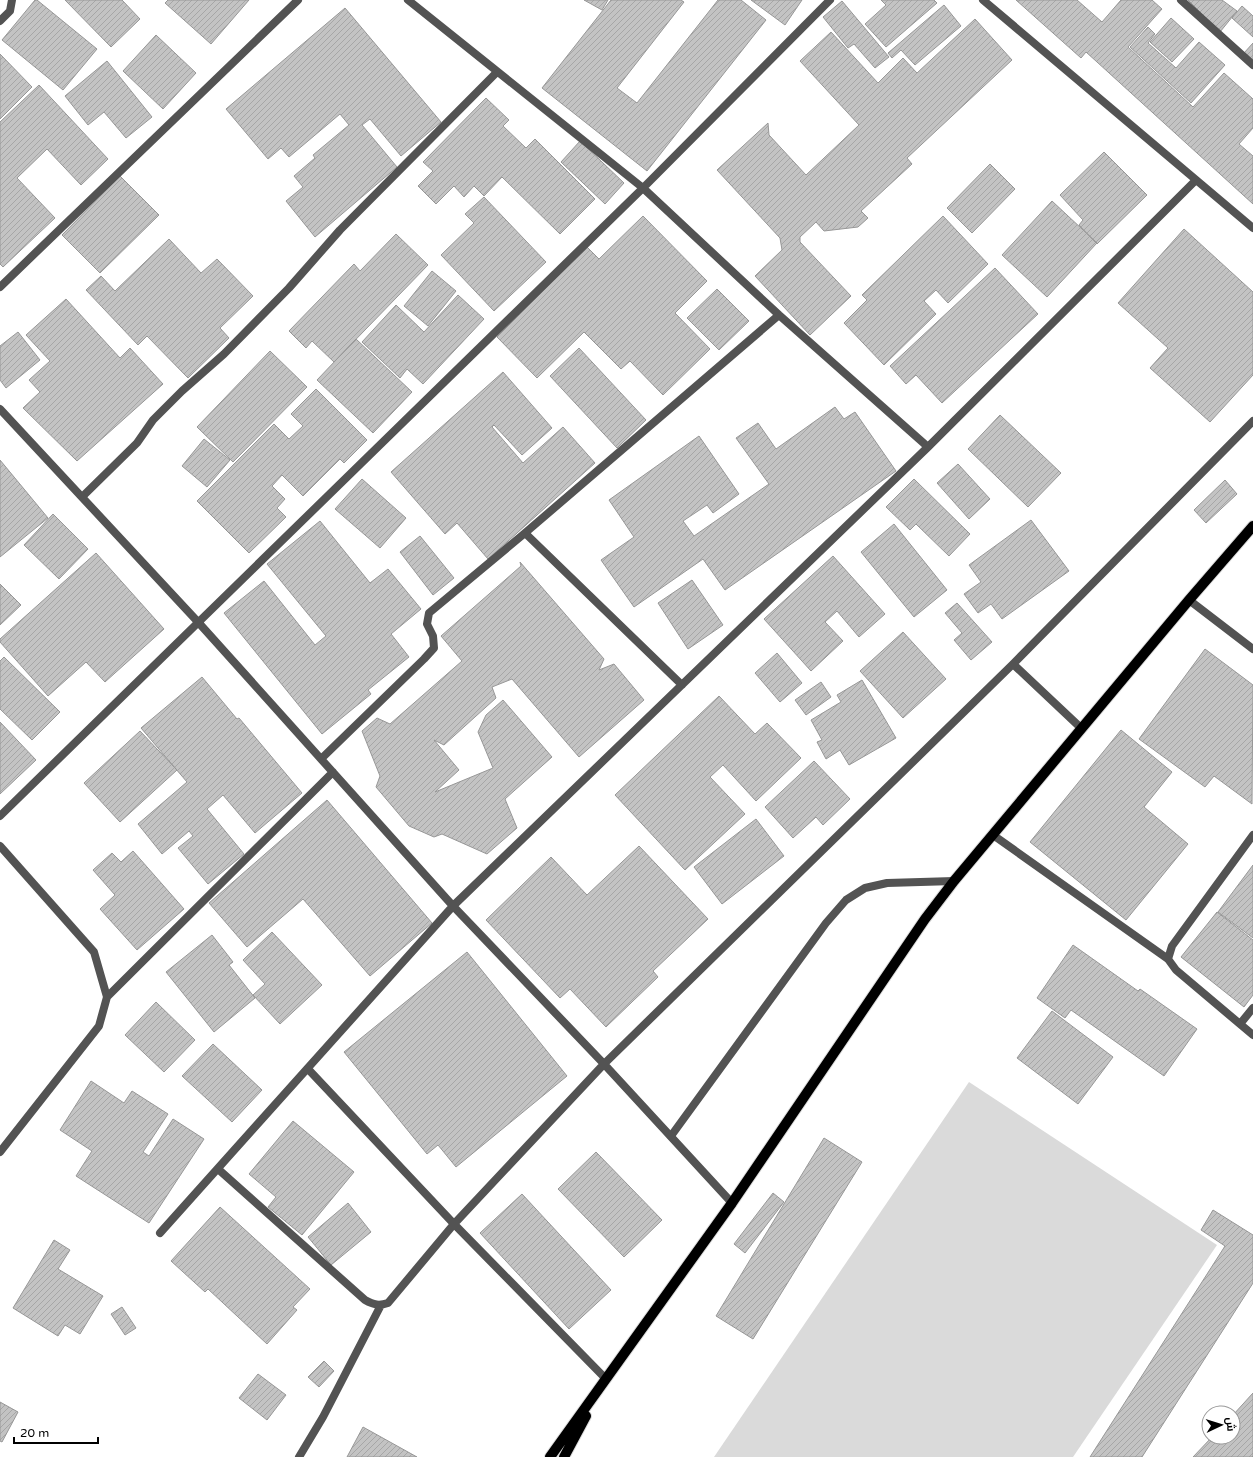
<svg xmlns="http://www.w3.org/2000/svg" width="1253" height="1457" font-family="'Varela Round',Cairo,sans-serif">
<defs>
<pattern id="building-hatch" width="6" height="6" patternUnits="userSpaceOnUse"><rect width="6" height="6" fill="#c3c3c3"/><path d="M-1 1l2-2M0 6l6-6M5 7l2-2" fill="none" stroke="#a6a6a6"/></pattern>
</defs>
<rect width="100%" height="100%" fill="#fff"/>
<path fill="#dadada" d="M969,1082l248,163 -144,212h-359z"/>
<path fill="url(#building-hatch)" stroke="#979797" d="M35,0h2l60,49 -34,41 -61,-50z
M65,0h57l18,19 -29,28z
M168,0h81l-38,44 -46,-41z
M584,0h24l-6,10z
M611,0h70l3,2 -67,86 20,15 81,-103h23l25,20 -119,151 -105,-83z
M751,0h51l-17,25z
M881,0h53l3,3 -51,44 -21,-23 21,-19z
M1016,0h61l25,22 19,-22h31l10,9 -34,38 65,60 31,-34 29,26v29l-14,16 14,12v48l-167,-152 -5,6z
M1188,0h34l15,11 -17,21z
M842,1l47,56 -14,11 -21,-24 -6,4 -25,-31z
M944,5l17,21 -46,39 -14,-15 -9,8 -4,-5z
M1242,6l11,10v21l-21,-19z
M345,8l96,114 -40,34 -31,-37 -8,6 35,42 -82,70 -29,-36 17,-14 -9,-11 21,-18 -2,-3 36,-30 -9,-11 -51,43 -8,-9 -13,11 -42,-50z
M1171,18l23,21 -22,23 -22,-20z
M975,19l37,41 -105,98 5,6 -51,47 7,7 -10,9 -34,4 -8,-9 -16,15v5l51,54 -41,39 -55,-59 27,-26 -2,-12 -63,-68 51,-47 1,12 37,40 53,-50 -59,-64 31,-29 47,51 25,-25 14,15z
M1148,27l7,7 -7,9 28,25 23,-26 26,23 -34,38 -61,-56z
M156,35l40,38 -33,36 -40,-38z
M1253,43v18l-9,-8z
M0,54l32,33 -32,32z
M107,61l45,56 -26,21 -22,-26 -16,13 -23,-29z
M39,85l69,74 -27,26 -34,-36 -30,29 38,40 -52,49 -3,-3v-142z
M486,98l23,22 -6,6 23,22 9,-9 60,60 -35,35 -58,-57 -18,19 -10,-10 -10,11 -10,-11 -18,18 -18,-18 15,-15 -10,-9z
M580,141l44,42 -19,21 -44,-42z
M1104,152l43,43 -50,49 -18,-19 4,-5 -23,-25z
M990,164l25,25 -43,44 -25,-25z
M120,176l39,39 -59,58 -38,-38z
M484,197l62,65 -52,49 -53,-56 33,-32 -9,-9z
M1052,201l45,42 -50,54 -45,-42z
M643,216l64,65 -32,32 35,36 -47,46 -33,-34 -9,8 -37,-37 -47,46 -40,-41 90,-90 12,12z
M943,216l45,48 -40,39 -12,-13 -12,11 12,13 -52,51 -40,-42 23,-23 -5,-5z
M1184,229l69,63v83l-43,47 -60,-54 18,-20 -50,-45z
M396,234l32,31 -94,97 -22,-21 -6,7 -17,-17 65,-67 6,7z
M169,239l32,34 16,-14 36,37 -33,32 9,10 -41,40 -41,-42 -9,9 -52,-55 15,-14 14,15z
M995,268l43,46 -96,89 -26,-28 -10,9 -16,-18z
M432,271l24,20 -28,35 -24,-20z
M717,289l32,32 -30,29 -32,-32z
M458,295l26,24 -61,65 -16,-15 -7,9 -38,-36 34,-37 28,27z
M66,299l54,59 10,-10 33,36 -86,77 -54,-53 17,-16 -11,-12 21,-19 -24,-26z
M18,332l22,28 -34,28 -6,-8v-34z
M356,339l56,53 -39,41 -56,-53z
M579,348l67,72 -29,28 -67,-72z
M270,351l37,36 -74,75 -36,-35z
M503,372l49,56 -30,27 -28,-30 -2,2 31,36 40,-36 32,36 -107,96 -31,-36 -12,11 -54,-62z
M316,389l51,51 -23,23 -4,-4 -37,37 -21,-21 -10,11 13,13 -8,9 9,9 -37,36 -52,-52 77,-77 15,15 14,-13 -12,-12z
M835,407l9,12 11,-7 41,59 -171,119 -22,-31 -69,48 -33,-47 33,-23 -25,-37 90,-64 40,58 -26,19 -6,-8 -24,16 11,15 75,-52 -33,-46 22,-15 18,26z
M1000,415l61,58 -33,34 -60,-58z
M204,439l26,21 -23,27 -25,-21z
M0,460l48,58 -48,39z
M958,464l32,35 -21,20 -32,-36z
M362,479l44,39 -26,30 -45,-39z
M914,479l56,55 -21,22 -33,-32 -6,6 -24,-23z
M1225,480l12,14 -31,29 -12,-13z
M53,514l35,35 -29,30 -35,-34z
M1031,520l38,51 -67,48 -11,-15 -13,9 -14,-19 17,-12 -12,-17z
M320,521l50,62 18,-14 33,40 -30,25 18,23 -41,33 3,4 -49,40 -98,-121 40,-32 51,64 11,-9 -59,-72z
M894,524l53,66 -33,27 -53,-65z
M420,536l34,42 -21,17 -33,-43z
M96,553l68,76 -59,53 -19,-20 -38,34 -48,-54v-3z
M833,556l52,58 -26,23 -22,-26 -12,11 18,19 -32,30 -47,-52z
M520,562l84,97 -5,11 15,-6 30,36 -65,57 -67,-78 -20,8 4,11 -52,47 -10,-5 25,30 -24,22 58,-24 -15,-36 8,-17 17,-15 49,57 -47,42 12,29 -30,26 -45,-20 -8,3 -25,-11 -33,-39 4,-11 -18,-45 15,-13 13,6 72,-63 -21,-25 80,-70z
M692,580l31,45 -35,24 -30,-46z
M0,584l21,21 -21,20z
M957,603l35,39 -21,18 -17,-20 8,-7 -17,-20z
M903,632l43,47 -43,39 -43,-47z
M1205,649l48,36 -1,119 -38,-28 -9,11 -66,-48z
M777,653l25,30 -22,19 -25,-29z
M4,657l56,55 -28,28 -32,-31v-48z
M202,677l35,42 2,-1 63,75 -47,40 -32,-38 -16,14 37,45 -36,30 -30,-36 15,-12 -4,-5 -27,23 -24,-30 49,-42 -46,-54z
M862,680l34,58 -47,27 -9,-15 -14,9 -9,-17 5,-2 -11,-20 30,-18 -4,-7z
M821,682l10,15 -25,18 -11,-15z
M719,696l36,38 12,-11 34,35 -45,43 -33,-36 -13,12 35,37 -60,56 -70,-75z
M0,722l36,38 -36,34z
M1121,730l51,42 -28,35 44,37 -62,76 -96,-78z
M140,731l37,39 -57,52 -36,-39z
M814,761l36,38 -27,26 -7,-8 -23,21 -28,-31z
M327,800l105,123 -62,53 -67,-77 -56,48 -38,-44z
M756,819l28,37 -62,48 -28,-37z
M639,846l69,73 -55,52 5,6 -52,50 -36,-38 -10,9 -74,-78 65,-63 36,38z
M133,851l51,58 -47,41 -37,-41 15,-14 -22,-25 19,-17 9,9z
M1253,865v73l-35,-26z
M1217,912l36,28v55l-9,12 -63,-50z
M272,932l50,53 -42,39 -27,-29 12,-11 -22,-24z
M212,935l21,27 -4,3 26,33 -41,34 -48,-60z
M1073,945l65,46 2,-2 57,40 -33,47 -93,-66 -6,8 -28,-20z
M467,952l100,124 -111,91 -18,-22 -11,9 -83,-102z
M156,1002l39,38 -31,32 -39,-37z
M1052,1011l61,46 -35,47 -61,-46z
M213,1044l49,46 -30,32 -50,-46z
M91,1081l33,22 8,-12 36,23 -25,38 6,4 24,-37 31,20 -55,84 -73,-47 16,-25 -32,-21z
M293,1121l61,51 -52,63 -34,-28 8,-10 -27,-23z
M824,1138l38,24 -109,177 -37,-23z
M596,1152l66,68 -38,37 -66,-68z
M773,1193l11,9 -39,51 -11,-9z
M522,1194l89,96 -42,39 -89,-96z
M348,1203l23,29 -40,33 -23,-28z
M220,1207l90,82 -17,18 4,3 -30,34 -59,-55 -3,3 -34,-31z
M1213,1210l40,25v48l-111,174h-52l135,-211 -24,-16z
M54,1240l16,10 -12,19 45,27 -23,38 -15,-9 -7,11 -45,-28z
M122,1307l14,21 -11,7 -14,-21z
M324,1361l10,10 -15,16 -11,-10z
M258,1374l28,21 -19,25 -28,-22z
M1253,1393v63l-1,1h-59l19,-20h21v-22z
M0,1402l18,10 -16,30 -2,-1z
M363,1427l54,30h-70z"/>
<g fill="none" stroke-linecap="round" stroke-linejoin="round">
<g stroke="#dbdbdb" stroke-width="12">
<path id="primary" d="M550,1457l182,-254 193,-284 29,-38 235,-281 64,-74
M564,1457l22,-41"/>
</g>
<path stroke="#535353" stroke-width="8" d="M671,1136l155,-213 20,-23 19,-12 22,-5 67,-2"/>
<path stroke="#535353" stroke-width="8" d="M408,0l235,188 136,127 149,132
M983,0l270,228
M1181,0l72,65
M0,21l10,-10 2,-11
M0,287l298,-287
M0,409l198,213 255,284 151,158 128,139
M82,497l55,-54 16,-23 29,-29 42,-37 65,-66 51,-58 157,-158
M525,533l157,152
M1189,600l64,49
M1013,664l68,64
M321,759l103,-100 10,-11 -1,-12 -6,-12 2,-11 96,-80 254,-218
M0,816l643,-628 187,-188
M993,835l175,124
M1253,835l-81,111 -4,13 8,11 77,65
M0,846l94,106 13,45 -8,29 -99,126
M107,997l226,-225
M1240,1024l13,-16
M308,1069l146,155 152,155
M218,1169l147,131c9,5 14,6 23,3l66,-79 150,-160 409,-400 240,-243
M160,1233l293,-327 475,-459 268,-267
M299,1457l24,-40 58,-112"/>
<use href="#primary" stroke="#000" stroke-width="10"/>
</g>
<g transform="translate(1221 1425) rotate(86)"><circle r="19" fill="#ffffff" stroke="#999999"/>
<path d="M0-3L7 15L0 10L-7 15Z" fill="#000000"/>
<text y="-6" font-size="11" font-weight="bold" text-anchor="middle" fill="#000000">ش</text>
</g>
<path d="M14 1437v6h84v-6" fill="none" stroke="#000000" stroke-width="2"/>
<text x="20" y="1437" font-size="12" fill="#000000" stroke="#ffffff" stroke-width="3" paint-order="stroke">20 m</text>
</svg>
